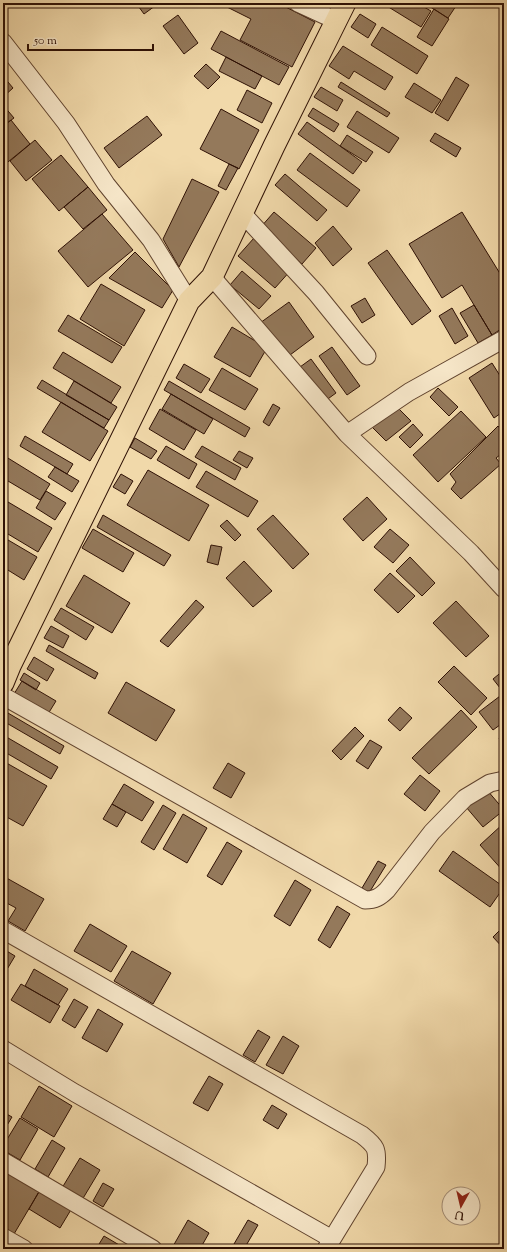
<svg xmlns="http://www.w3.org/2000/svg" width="507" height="1252" font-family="'Sorts Mill Goudy',serif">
<rect width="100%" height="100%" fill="#f1d9aa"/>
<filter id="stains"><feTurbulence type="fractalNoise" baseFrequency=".005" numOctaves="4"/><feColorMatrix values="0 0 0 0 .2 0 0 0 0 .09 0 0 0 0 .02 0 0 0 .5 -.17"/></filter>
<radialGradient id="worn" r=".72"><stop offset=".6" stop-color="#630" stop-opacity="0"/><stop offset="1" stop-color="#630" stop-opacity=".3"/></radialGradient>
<path fill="#94795b" stroke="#2f1105" d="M136,3h23l-15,11z
M226,3h52l37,19 -23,45 -52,-27 11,-21 -26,-13z
M382,3h35l14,8 -10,16z
M424,3h34l-10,15z
M434,9l15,10 -17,27 -15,-9z
M360,14l16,10 -8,14 -17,-11z
M178,15l20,28 -14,11 -21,-28z
M382,27l46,29 -11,18 -46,-29z
M221,31l68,36 -10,18 -68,-36z
M343,46l50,31 -8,13 -31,-19 -5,8 -20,-13z
M226,57l36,19 -7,13 -36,-18z
M206,64l14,13 -12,12 -14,-13z
M3,76l10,12 -10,9z
M456,77l13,8 -21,36 -13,-8z
M341,82l49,31 -3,4 -49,-30z
M414,83l27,17 -9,13 -27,-16z
M321,87l22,13 -6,11 -23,-14z
M247,90l25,13 -10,20 -25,-13z
M3,105l11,13 -11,8z
M313,108l26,16 -5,8 -26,-16z
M221,109l38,21 -20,39 -39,-20z
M357,111l42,27 -10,15 -42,-26z
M147,116l15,19 -43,33 -15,-20z
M11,120l19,24 -27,22v-40z
M307,122l55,40 -9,12 -55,-40z
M435,133l26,15 -5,9 -26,-16z
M347,135l26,17 -7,10 -26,-16z
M35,140l17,20 -26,21 -16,-20z
M310,153l50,37 -13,17 -50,-37z
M61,155l27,32 -29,24 -27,-32z
M229,164l9,4 -12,22 -8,-4z
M285,174l42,36 -10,11 -42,-36z
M192,179l27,13 -40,75 -16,-28z
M88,187l19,23 -24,19 -19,-22z
M274,212l42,36 -14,16 -42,-36z
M462,212l42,68v47l-12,8 -30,-50 -20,13 -33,-54z
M102,214l31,36 -45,37 -30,-36z
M333,226l19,23 -19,17 -18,-23z
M254,238l37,32 -16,18 -37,-32z
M387,250l44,61 -19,14 -44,-62z
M135,252l38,38 -11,18 -53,-30z
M242,271l29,25 -12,13 -29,-24z
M101,284l44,26 -21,36 -44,-27z
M365,298l10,17 -13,8 -11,-17z
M289,302l25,35 -28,21 -26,-35z
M474,305l18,30 -14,8 -18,-30z
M452,308l16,28 -13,8 -16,-28z
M68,315l54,32 -10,16 -54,-32z
M232,327l35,21 -17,29 -36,-20z
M332,347l28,39 -13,9 -28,-39z
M63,352l58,35 -10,16 -58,-35z
M311,359l25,34 -11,8 -25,-34z
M492,363l12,19v29l-10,7 -25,-40z
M184,364l26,15 -9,14 -25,-15z
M222,368l36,21 -13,21 -36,-20z
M42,380l67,40 -5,8 -67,-40z
M74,381l43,26 -8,13 -43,-25z
M169,381l81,47 -5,9 -81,-47z
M438,388l20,19 -9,9 -19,-19z
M171,394l42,25 -9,15 -42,-25z
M61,402l47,29 -18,30 -48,-29z
M273,404l7,4 -11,18 -6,-4z
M394,404l17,17 -25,20 -17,-17z
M160,409l36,21 -12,20 -35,-21z
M461,411l25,26 -48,45 -25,-27z
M413,424l10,11 -13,13 -11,-11z
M498,426l6,7v19l-8,6 5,6 -40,35 -10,-10 5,-7 -6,-8z
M25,436l48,28 -6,10 -47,-28z
M135,438l22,13 -6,8 -21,-12z
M166,446l31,18 -8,15 -32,-19z
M202,446l39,22 -6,12 -40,-23z
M239,451l14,7 -6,10 -14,-8z
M3,455l47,29 -10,16 -37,-22z
M55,467l24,14 -7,11 -24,-15z
M148,470l61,35 -20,36 -62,-36z
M206,471l52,30 -10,16 -52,-30z
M121,474l12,7 -8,13 -12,-7z
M46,491l20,12 -11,17 -19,-12z
M367,497l20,22 -24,22 -20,-22z
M3,499l49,29 -14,24 -35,-21z
M103,515l68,40 -7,11 -67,-39z
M273,515l36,39 -16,15 -36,-40z
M227,520l14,15 -6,6 -15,-15z
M93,529l41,24 -11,19 -41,-24z
M390,529l19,16 -16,18 -19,-16z
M3,537l34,20 -13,23 -21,-13z
M211,545l11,2 -4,18 -11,-3z
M410,557l25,26 -13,13 -26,-25z
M244,561l28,30 -19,16 -27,-29z
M390,573l25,23 -17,17 -24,-23z
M84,575l46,28 -18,30 -46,-27z
M196,600l8,7 -36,40 -8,-6z
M456,601l33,35 -23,21 -33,-34z
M61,608l33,19 -8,13 -32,-20z
M51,626l18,10 -6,12 -19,-10z
M49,645l49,28 -3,6 -49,-28z
M34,657l20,12 -7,12 -20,-12z
M454,666l33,32 -16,17 -33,-33z
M504,670v52l-11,8 -14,-18 25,-19 -11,-14z
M24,673l16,10 -4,7 -16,-10z
M22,681l34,20 -8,13 -34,-20z
M126,682l49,28 -19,31 -48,-28z
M400,707l12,11 -12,13 -12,-11z
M461,710l16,17 -48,47 -17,-16z
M8,713l56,33 -4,8 -57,-33z
M355,727l9,9 -23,24 -9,-9z
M3,735l55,32 -7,12 -48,-28z
M504,735v11l-5,-8z
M370,740l12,7 -14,22 -12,-8z
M3,761l44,25 -24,40 -20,-11z
M228,763l17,10 -14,25 -18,-10z
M420,775l20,16 -15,20 -21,-17z
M124,784l30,18 -12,19 -30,-17z
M487,790l17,20 -21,17 -17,-20z
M112,804l14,8 -9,15 -14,-8z
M163,805l13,8 -22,37 -13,-8z
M183,814l24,14 -20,35 -24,-14z
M504,823v49l-24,-27z
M227,842l15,9 -20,34 -15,-9z
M453,851l51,36 -14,20 -51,-36z
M378,861l8,4 -17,28 -7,-5z
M3,876l41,23 -19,32 -17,-10 8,-13 -13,-7z
M295,880l16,10 -21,36 -16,-10z
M337,906l13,8 -20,34 -12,-8z
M90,924l37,22 -16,26 -37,-21z
M504,926v23l-11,-12z
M5,950l10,6 -12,20v-23z
M132,951l39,22 -18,31 -39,-23z
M34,969l34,20 -10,16 -33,-19z
M21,984l39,22 -10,17 -39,-23z
M74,999l14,8 -13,21 -13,-8z
M98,1009l25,15 -16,28 -25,-14z
M258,1030l12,7 -15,25 -12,-7z
M283,1036l16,10 -16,28 -17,-9z
M209,1076l14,8 -15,27 -15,-8z
M39,1086l33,20 -18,31 -33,-20z
M272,1105l15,9 -9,15 -15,-9z
M3,1112l9,5 -9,15z
M20,1118l18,11 -18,31 -17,-10v-4z
M52,1140l13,8 -17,29 -13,-8z
M80,1158l20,12 -18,30 -20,-12z
M3,1168l37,22 -26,44 -11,-7z
M103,1183l11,6 -11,18 -10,-6z
M40,1190l32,18 -12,20 -31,-19z
M188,1220l21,13 -9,16h-27l-1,-1z
M248,1220l10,5 -14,24 -10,-5z
M104,1236l22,13h-30z"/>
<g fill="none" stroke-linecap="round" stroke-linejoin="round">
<g stroke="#60432e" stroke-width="19">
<path id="minor" d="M298,3l37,17
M3,42l63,81 40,61 45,56 38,61
M242,213l74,80 51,63
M212,277l135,157 124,119 33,36
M347,434l62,-42 95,-53
M3,696l362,204c10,0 15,-3 22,-10l45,-58 33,-34 25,-15 14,-3
M3,930l359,205c14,11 16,14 14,32l-50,82
M3,1049l72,44 257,146
M3,1161l150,88
M3,1237l21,12"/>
</g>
<g stroke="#2f1105" stroke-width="23">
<path id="major" d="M3,683l7,-17 179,-365 23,-24 62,-131 71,-143"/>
</g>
<use href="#minor" stroke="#f6e6c8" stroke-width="17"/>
<use href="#major" stroke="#f1d9aa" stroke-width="21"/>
</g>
<rect width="507" height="1252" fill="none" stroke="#f1d9aa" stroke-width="16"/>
<rect x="4" y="4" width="499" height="1244" fill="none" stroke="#2f1105" stroke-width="2"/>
<rect x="8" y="8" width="491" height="1236" fill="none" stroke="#2f1105"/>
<g transform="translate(461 1206) rotate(188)"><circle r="19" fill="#f6e6c8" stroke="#a6917a"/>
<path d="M0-3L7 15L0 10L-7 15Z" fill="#8f2418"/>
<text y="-6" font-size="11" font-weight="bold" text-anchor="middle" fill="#2f1105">U</text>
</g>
<path d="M28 44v6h125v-6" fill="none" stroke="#2f1105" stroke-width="2"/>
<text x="34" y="44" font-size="12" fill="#2f1105" stroke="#f6e6c8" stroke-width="3" paint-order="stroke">50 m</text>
<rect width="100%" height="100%" filter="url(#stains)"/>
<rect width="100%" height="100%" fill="url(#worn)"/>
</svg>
